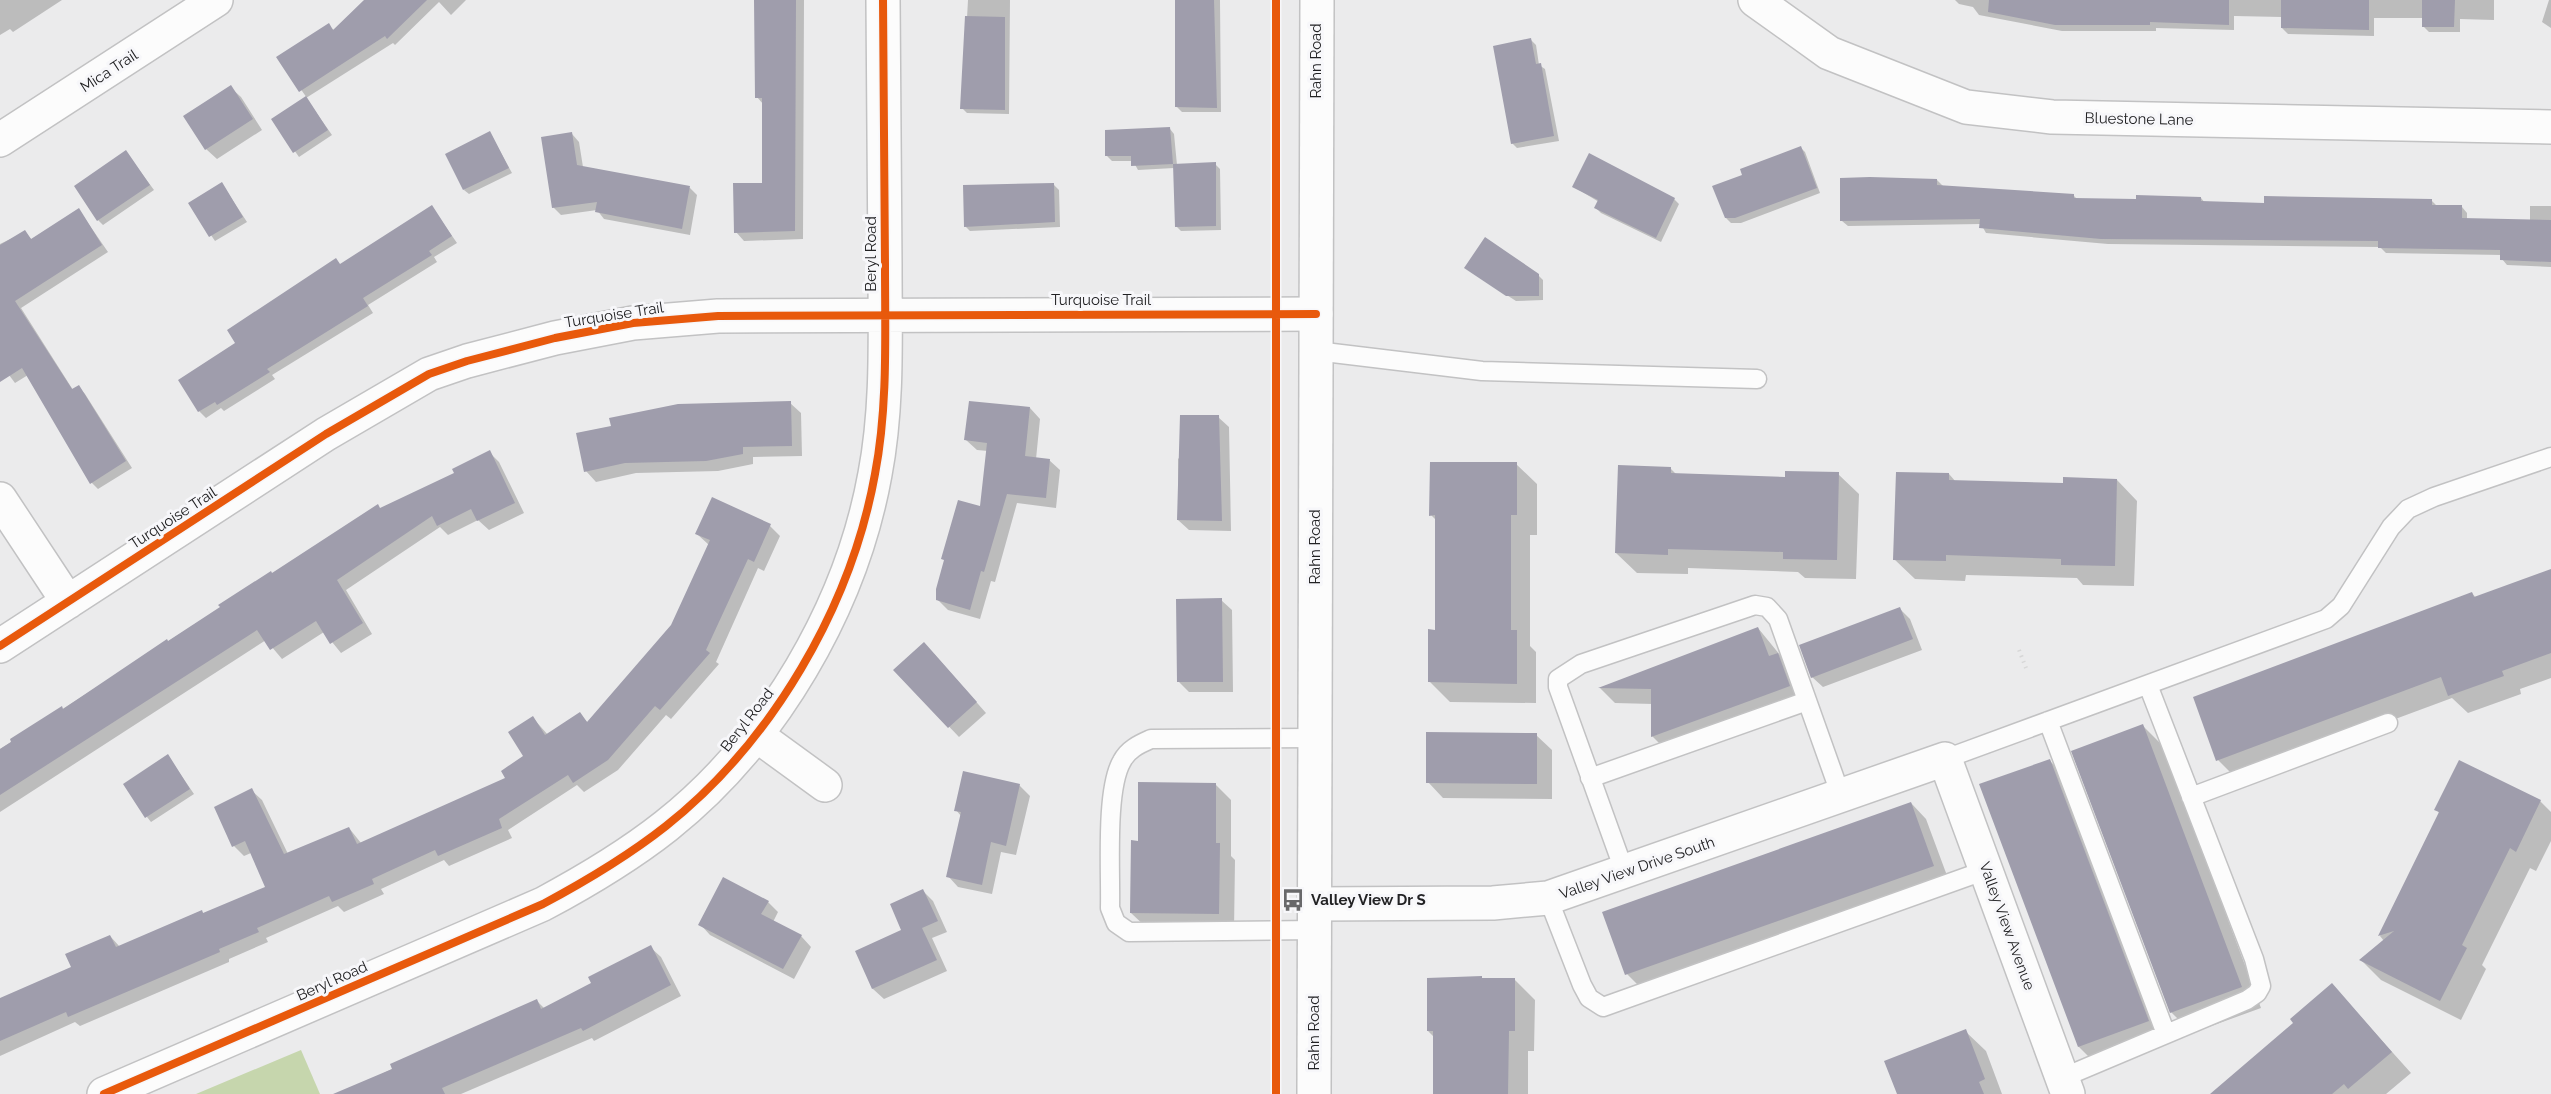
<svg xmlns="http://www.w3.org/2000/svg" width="2551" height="1094" font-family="Raleway,sans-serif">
<rect width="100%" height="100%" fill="#ebebec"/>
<path fill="#c6d6ad" d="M301,1050l19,44h-124z"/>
<path fill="#0003" d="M0,0h62l-49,32 -3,-3 -10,6z
M366,0h100l-15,15 -12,-13 -44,43 -2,-2 -87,55 26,37 -33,22 -26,-37 34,-22 -29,-41 50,-32 7,6z
M755,0h49l-1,239 -59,2 -8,-9 27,-48v-80l-6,-7z
M968,0h42l-1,114 -42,-1 -5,-5z
M1177,0h43l1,112h-39l-5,-5z
M1955,0h539v20l-34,-1v13h-31l-6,-6v-8h-49v18l-86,-2 -6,-6v-11l-48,-1v14l-78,-2v3h-94l-83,-16 -6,-8 -14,-3z
M2549,0h2v28l-9,-6z
M1531,40l5,5 3,20 6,4 14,72 -42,7 -5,-5z
M230,87l11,10 21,33 -45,29 -11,-10z
M1170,129l4,5 3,31 38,-1 5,5 1,61 -40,1 -5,-5 -2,-58 -36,2 -5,-9h-21l-5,-5z
M490,133l22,40 -43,21 -5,-4z
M572,134l7,8 4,25 107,21 7,7 -7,40 -86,-16 -7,-9 -36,5 -8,-8z
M1800,147l5,5 15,41 -79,30h-10l-5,-5 18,-42z
M126,152l28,38 -51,35 -5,-5z
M1937,180l6,6 131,10 4,4 123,-2 4,5 61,1 165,-4 6,6 25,1 5,6v6l63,2v-15h21v61l-44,-2 -5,-6v-4l-116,-2 -6,-6 -272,-3 -122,-11 -5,-9 -133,2 -6,-5z
M222,184l25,38 -32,19 -25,-37z
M1054,185l5,5 1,37 -90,4 -5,-5z
M1574,187l100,12 5,5 -18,38 -60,-29 -5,-5 3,-6z
M432,207l25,36 -23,14 3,5 -69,43 5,8 -101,62 3,4 -51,32 -3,-3 -15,10 -7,-7 38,-67 103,-79z
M79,210l29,42 -87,56 52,82 6,-3 6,7 47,74 -34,21 -6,-6 -64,-108 -13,8 -15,-20v-119l25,-12 7,8z
M1471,272l67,3 5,5v20l-27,1z
M790,403l11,10 1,43 -49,1v7l-35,7 -82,2 -40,9 -10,-11z
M1030,408l10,11 -4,40 13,1 11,10 -4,38 -39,-5 -22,79 -4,-1 -11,38 -32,-9 -11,-11 45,-91 6,-57 -11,-1 -11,-10z
M1218,417l11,10 2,104 -42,-1 -11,-10v-61z
M489,452l10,10 25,51 -35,17 -11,-10 -30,15 -8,-8 -94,63 26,44 -31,19 -17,-21 -42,27 -16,-19 -266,172v-63l272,-174 109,-66 75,-35z
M1516,464l21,20v51h-7v111l6,6v51l-86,-1 -20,-20 6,-51 1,-110 -6,-6z
M1671,469l6,6 110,4 51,-5 21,20 -3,85 -51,-1 -7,-6 -110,-4v6l-51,-1 -21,-20z
M1949,474l7,8 109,3 52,-5 20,21 -3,85 -51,-1 -6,-7 -111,-3 -1,6 -50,-2 -21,-20z
M770,526l10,10 -16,35 -6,-3 -42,94 3,2 -48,55 -5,-4 -48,55 -34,22 -7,-7 -69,45 4,8 -63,28 -5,-6 -63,29 3,5 -40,18 -6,-6 -72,32 2,4 -39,17v3l-149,64 -5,-4 -75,34v-50l73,-39 37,-31 10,11 81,-36 3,3 63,-27 -16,-34 -7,3 -10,-10 17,-56 11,10 26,54 61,-26 12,15 146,-65 18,-21 8,-39 15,17 32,-21 8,9 84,-97 37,-81 -12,-11z
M2551,570v108l-31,11 1,5 -53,19 -16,-15 -216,80 -18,-18 254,-167 4,5z
M1221,600l11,10 1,82h-44l-10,-10z
M1900,609l10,10 12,31 -99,37 -11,-10z
M1758,628l35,43 11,30 -136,51 -16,-16 1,-32 -38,-1 -15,-15z
M934,654l52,59 -27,24 -64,-67z
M2143,726l20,20 98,262 -69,25 -21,-21z
M1536,735l16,15v49l-109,-1 -15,-16z
M168,756l26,38 -43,28 -4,-5z
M2050,761l20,20 98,260 -69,26 -20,-20 -98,-262z
M1215,784l16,16v56l4,4 -1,70 -87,-2 -16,-15 8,-70z
M1019,785l11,11 -14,59 -15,-3 -9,42 -34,-7 -10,-11 13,-60 -5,-6z
M2540,801l11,11v29l-15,30 -6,-3 -48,97 4,4 -25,51 -80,-40 -20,-20 23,-19 -4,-5 60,-122 -4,-5z
M1911,803l15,16 23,62 -307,108 -15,-15z
M923,891l10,10 14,31 -15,6 15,33 -63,28 -11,-10 -16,-38 46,-20z
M768,902l10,10 -5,10 28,14 10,11 -17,32 -84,-44 -10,-11z
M650,947l11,10 20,39 -87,45 -2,-3 -131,56h-121l196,-94 9,9 48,-25z
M1514,979l21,21 -1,51h-6v43h-94v-57l-6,-6z
M2332,985l79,88 -25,21h-174l83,-71z
M1965,1031l21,20 16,43h-104z"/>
<path fill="#9f9dac" d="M364,0h63l-40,39 -2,-3 -86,56 -23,-35 53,-34 4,7z
M754,0h42l-1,231 -61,2 -1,-50h29v-85h-7z
M1175,0h39l3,108 -42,-1z
M1989,0h240v25l-79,-3v3h-95l-67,-13z
M2281,0h88v30l-88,-2z
M2422,0h33l-1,27h-32z
M965,16l40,1v93l-45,-1z
M1531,38l5,26 5,-1 13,73 -43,8 -18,-98z
M231,85l22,34 -48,31 -22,-34z
M306,96l22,34 -35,23 -22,-34z
M1170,127l3,37 -42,2v-10h-26v-26z
M490,131l19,37 -46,22 -18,-36z
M572,132l5,33 113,21 -8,43 -87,-17 2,-10 -45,6 -11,-71z
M1801,146l16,42 -82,30h-10l-13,-32 30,-11 -2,-6z
M126,150l24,35 -53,36 -23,-35z
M1589,153l86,45 -19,40 -62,-30 4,-8 -26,-13z
M1216,162v64l-41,1 -2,-63z
M1870,177l67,2v6l137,9v4l62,1v-4l65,2v4l63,2v-7l168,3v6h30v13l89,2v42l-51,-2v-10l-122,-2v-7l-277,-2 -122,-11 1,-9 -140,2v-43z
M222,182l21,35 -34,20 -21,-34z
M1054,183l1,39 -91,5 -1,-42z
M432,205l20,31 -23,15 3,4 -69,43 5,8 -101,63 3,3 -53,33 -2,-3 -17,10 -20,-32 57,-37 -8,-13 109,-72 4,6z
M79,208l23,37 -87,56 57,88 7,-4 47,76 -36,23 -68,-116 -22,14v-137l25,-15 6,9z
M1485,237l54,37v22h-33l-42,-28z
M791,401l1,45 -49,1v7l-37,7 -81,2 -41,9 -8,-39 35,-7 -2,-8 69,-14z
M969,401l61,6 -5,49 25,3 -4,39 -39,-4 -23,78 -3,-1 -11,39 -34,-10v-11l8,-29 -3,-1 17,-59 22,6 7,-63 -23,-3z
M1180,415h39l3,106 -45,-1z
M490,450l25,53 -38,18 -6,-12 -34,17 -5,-10 -95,64 26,43 -33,21 -14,-23 -46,29 -13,-20 -257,165v-46l11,-7 -1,-3 52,-33 1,3 104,-70 1,2 52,-34 -2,-2 53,-34 1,2 106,-69 2,4 74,-35 -2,-4z
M1430,462h87v53h-6v115h6v54l-89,-2v-53l7,1v-115l-6,1z
M1618,465l53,2v6l114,4v-6l54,1 -2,88 -54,-1v-7l-115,-3v6l-53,-2z
M1896,472l53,1v7l114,3v-6l54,2 -2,87 -54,-1v-6l-115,-4v6l-53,-1z
M712,497l59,27 -17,38 -6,-3 -42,91 4,3 -50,57 -5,-4 -47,54 -35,23 -5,-8 -69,44 3,9 -64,28 -3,-6 -63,29 2,5 -42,18 -3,-6 -72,32 2,4 -40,17 1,3 -152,65 -2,-5 -66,29v-43l71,-31 -6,-13 45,-19 6,12 86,-37 1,3 62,-26 -20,-46 -13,6 -18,-40 38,-19 32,66 65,-27 8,17 148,-66 -4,-7 22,-15 -15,-24 25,-16 12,19 35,-23 7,10 84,-97 39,-85 -15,-6z
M2551,569v84l-49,18 2,5 -56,20 -7,-19 -225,84 -23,-64 279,-105 2,5z
M1222,598l1,84h-46l-1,-83z
M1900,607l13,32 -102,39 -12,-33z
M1758,627l11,29 9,-3 12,33 -139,51v-48l-53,-1z
M924,642l53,60 -29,26 -55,-58z
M2143,724l99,263 -72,26 -99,-262z
M1426,732l111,1v51l-111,-1z
M168,754l22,35 -45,29 -22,-34z
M2050,759l99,262 -71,26 -99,-263z
M2459,760l82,40 -25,52 -6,-4 -48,97 5,3 -27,53 -81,-41 35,-29 -16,5 61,-124 -5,-2z
M963,771l57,13 -14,62 -15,-4 -9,43 -36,-8 15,-65 -7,-1z
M1138,782l78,1v60h4l-1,71 -89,-1 1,-73 7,1z
M1911,802l23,64 -309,109 -23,-63z
M723,877l46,24 -8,13 41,21 -19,34 -85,-44z
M923,889l15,32 -16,7 15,32 -65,29 -17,-38 46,-21 -11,-26z
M651,945l20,40 -88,46 -2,-3 -139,60 3,6h-112l59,-25 -2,-5 147,-65 4,10 50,-26 -3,-6z
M1482,976v2h33v53h-6l-1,63h-75v-63h-6v-53z
M2332,983l60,69 -44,37 -4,-5 -12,10h-122l83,-71 -3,-4z
M1966,1029l19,50 -6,3 5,12h-87l-13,-33z"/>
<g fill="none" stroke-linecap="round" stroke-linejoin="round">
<g stroke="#c2c2c3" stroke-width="21">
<path id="service" d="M1316,351l166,20 275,8
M2048,721l118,313
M1314,738l-163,1c-11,5 -23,10 -29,22 -17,29 -11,111 -12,147l6,15 13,9 185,-2
M1945,759l381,-140 15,-13 50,-79 17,-18 26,-12 117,-40
M1590,778l217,-77
M2191,797l197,-74
M1625,873l-67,-186v-8l23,-15 174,-59 12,2 11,12 63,177
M1548,898l34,87 7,13 14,9 383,-137
M2062,1078l185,-78 10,-7 4,-7 -7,-27 -106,-274"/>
</g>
<g stroke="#c2c2c3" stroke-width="36">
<path id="minor" d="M1755,0l74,53 137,54 86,10 499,10
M0,140l216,-140
M0,499l68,103
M0,646l326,-212 103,-60 38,-13 88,-23 78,-15 85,-7 598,-2
M755,734l70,51
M1315,904l178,-1 55,-5 397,-139 123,335
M104,1094l439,-190c43,-23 85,-48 123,-78 106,-84 185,-219 209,-352 13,-68 10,-139 10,-208 -1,-89 -1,-177 -2,-266"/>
</g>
<g stroke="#c2c2c3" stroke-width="36">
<path id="tertiary" d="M1314,1094l3,-1094"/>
</g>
<path stroke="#d7d7d7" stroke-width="4" stroke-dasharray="1.5 4.5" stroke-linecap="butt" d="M2019,650l7,18"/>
<use href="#service" stroke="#fcfcfc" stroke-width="18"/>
<use href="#minor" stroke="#fcfcfc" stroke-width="33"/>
<use href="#tertiary" stroke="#fcfcfc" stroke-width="33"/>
<g stroke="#f7f7fa" stroke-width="11">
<path id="cycleway" d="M0,646l326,-212 103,-60 38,-13 88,-23 78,-15 85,-7 598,-2
M104,1094l439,-190c43,-23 85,-48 123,-78 106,-84 185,-219 209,-352 13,-68 10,-139 10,-208 -1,-89 -1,-177 -2,-266
M1276,1094v-1094"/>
</g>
<use href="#cycleway" stroke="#e8590c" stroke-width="8"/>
</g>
<defs>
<g id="bus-bare" transform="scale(1.8)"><path d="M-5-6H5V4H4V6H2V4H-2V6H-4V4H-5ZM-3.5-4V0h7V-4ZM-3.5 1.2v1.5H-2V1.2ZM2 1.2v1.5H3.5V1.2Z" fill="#68686a" stroke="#f7f7fa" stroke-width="2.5" paint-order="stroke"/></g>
</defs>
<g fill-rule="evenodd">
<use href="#bus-bare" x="1293" y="900"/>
</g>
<g text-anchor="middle" stroke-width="6" stroke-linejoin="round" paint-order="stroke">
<g font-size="15" fill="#222224" stroke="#f7f7fa">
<text transform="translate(1316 61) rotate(-90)" y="5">Rahn Road</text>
<text transform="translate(109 71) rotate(-33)" y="5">Mica Trail</text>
<text transform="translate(2139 119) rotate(1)" y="5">Bluestone Lane</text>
<text transform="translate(871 254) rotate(-90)" y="5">Beryl Road</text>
<text x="1101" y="305">Turquoise Trail</text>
<text transform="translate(614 315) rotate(-9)" y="5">Turquoise Trail</text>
<text transform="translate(173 518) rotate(-33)" y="5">Turquoise Trail</text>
<text transform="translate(1315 547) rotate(-90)" y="5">Rahn Road</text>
<text transform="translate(747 720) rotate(-52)" y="5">Beryl Road</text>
<text transform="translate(1637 868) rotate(-19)" y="5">Valley View Drive South</text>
<text transform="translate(2007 926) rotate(70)" y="5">Valley View Avenue</text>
<text transform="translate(332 981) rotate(-24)" y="5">Beryl Road</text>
<text transform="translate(1314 1033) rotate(-90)" y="5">Rahn Road</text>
</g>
<g font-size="15" font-weight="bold" fill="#222224" stroke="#f7f7fa" text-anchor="start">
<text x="1311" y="905">Valley View Dr S</text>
</g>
</g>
</svg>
